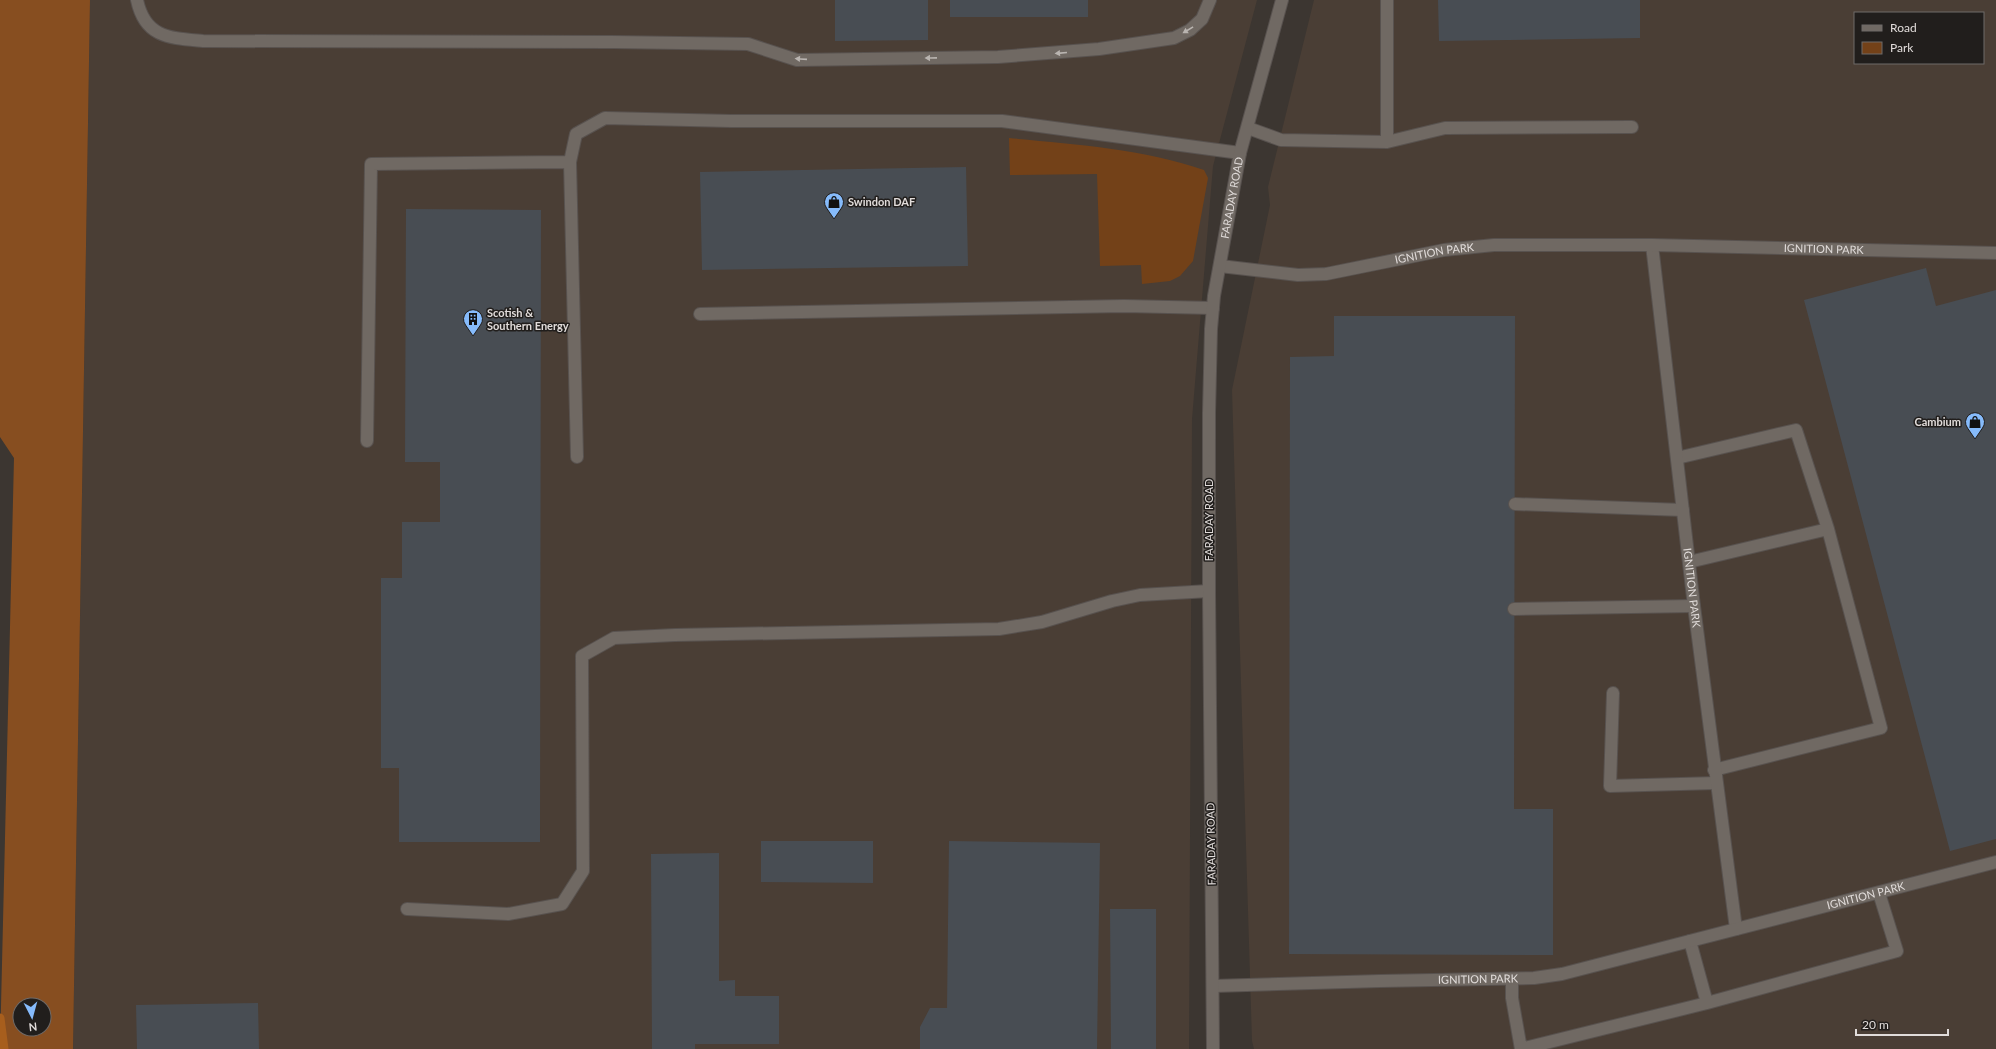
<svg xmlns="http://www.w3.org/2000/svg" width="1996" height="1049" font-family="Lato,sans-serif">
<rect width="100%" height="100%" fill="#3c3631"/>
<path fill="#4a3e35" fill-rule="evenodd" d="M90,0h1167l-44,166 -21,253 -3,630h-1116z
M1314,0h682v1049h-742l-2,-8 -20,-651 38,-185 -2,-18zM1855,13h128v50h-128z"/>
<path fill="#734118" d="M1009,138c63,6 136,11 195,32l4,8 -15,83 -13,15 -10,5 -28,3 -1,-19 -41,1 -3,-92 -87,1z"/>
<path fill="#874e20" fill-rule="evenodd" d="M0,0h90l-17,1049h-73l14,-591 -14,-21zM20,1005h24v24h-24z"/>
<g fill="none" stroke-linecap="round" stroke-linejoin="round">
<path stroke="#a75e1d" stroke-width="9" d="M0,1018l4,31"/>
</g>
<path fill="#484d53" d="M835,0h93v40l-93,1z
M950,0h138v17h-138z
M1438,0h202v38l-201,3z
M966,167l2,99 -266,4 -2,-98z
M406,209l135,1 -1,632h-141v-74h-18v-190h21v-56h38v-60h-35z
M1926,268l10,38 60,-16v549l-46,12 -146,-551z
M1334,316h181l-1,493h39v146l-264,-1 1,-597 44,-1z
M761,841h112v42l-112,-1z
M949,841l151,2 -3,206h-177v-22l10,-19h17z
M719,853v128l16,-1v16h44v48h-84v5h-43l-1,-195z
M1110,909h46v140h-45z
M258,1003l1,46h-122l-1,-44z"/>
<g fill="none" stroke-linecap="round" stroke-linejoin="round">
<g stroke="#58524f" stroke-width="14">
<path id="lane" d="M137,0c8,38 33,38 66,41l410,1 135,2 49,16 201,-3 101,-8 75,-11 16,-8 12,-11 8,-19
M1248,128l33,12 106,2v-142
M1387,142l58,-14 187,-1
M700,314l424,-8 89,2
M367,441l4,-277 199,-2
M577,457l-7,-295 6,-28 29,-16 126,3h271l238,32
M1677,458l119,-28 32,99 -139,33
M1515,504l168,6
M1514,609l180,-3
M1613,693l-3,93 106,-3
M1714,770l167,-42 -53,-199
M407,909l101,5 54,-10 21,-33 -1,-215 32,-18 61,-3 324,-6 43,-7 70,-21 28,-6 69,-4
M1690,941l17,62 190,-52 -18,-58
M1512,979v19l9,51 186,-46"/>
</g>
<g stroke="#58524f" stroke-width="14">
<g id="street">
<path id="s1" d="M1652,245l42,361 42,323"/>
<path id="s2" d="M1220,266l78,9 28,-1 118,-24 50,-5h158l344,8"/>
<path id="s3" d="M1213,986l167,-5 154,-3 28,-4 434,-112"/>
<path id="s4" d="M1213,1049l-4,-458v-178l2,-84 3,-33 26,-143 42,-153"/>
</g>
</g>
<use href="#lane" stroke="#706963" stroke-width="12"/>
<use href="#street" stroke="#706963" stroke-width="12"/>
</g>
<defs><path id="oneway-solid" d="M-6-.8H1V-3.2L6.5 0L1 3.2V.8H-6Z"/></defs>
<g fill="#b9b4b0">
<use href="#oneway-solid" transform="translate(1188 30) rotate(149)"/>
<use href="#oneway-solid" transform="translate(1061 53) rotate(175)"/>
<use href="#oneway-solid" transform="translate(931 58) rotate(179)"/>
<use href="#oneway-solid" transform="translate(801 59) rotate(-176)"/>
</g>
<defs>
<g id="shop-pin" transform="scale(1)"><path d="M0 17L-7.5 6A9.5 9.5 0 1 1 7.5 6Z" fill="#86bbfb" stroke="#211e1c"/><path d="M-5-2.5h2.3a2.7 3.5 0 0 1 5.4 0H5L5.5 6h-11ZM-1.5-2.5h3a1.5 2.3 0 0 0-3 0Z" fill="#111"/></g>
<g id="building-pin" transform="scale(1)"><path d="M0 17L-7.5 6A9.5 9.5 0 1 1 7.5 6Z" fill="#86bbfb" stroke="#211e1c"/><path d="M-4-6H4V6H1V3H-1V6H-4ZM-2.5-4.3h1.7v1.8h-1.7ZM.8-4.3h1.7v1.8H.8ZM-2.5-1h1.7V.8h-1.7ZM.8-1h1.7V.8H.8Z" fill="#111"/></g>
</defs>
<g fill-rule="evenodd">
<use href="#shop-pin" x="834" y="202"/>
<use href="#building-pin" x="473" y="319"/>
<use href="#shop-pin" x="1975" y="422"/>
</g>
<g text-anchor="middle" stroke-width="3" stroke-linejoin="round" paint-order="stroke">
<g font-size="11" fill="#e1dcda" stroke="#211e1c">
<text dy="4" stroke="none"><textPath href="#s4" startOffset="853">FARADAY ROAD</textPath></text>
<text dy="4" stroke="none"><textPath href="#s2" startOffset="607">IGNITION PARK</textPath></text>
<text dy="4" stroke="none"><textPath href="#s2" startOffset="217">IGNITION PARK</textPath></text>
<text transform="translate(1209 520) rotate(-90)" y="4">FARADAY ROAD</text>
<text dy="4" stroke="none"><textPath href="#s1" startOffset="345">IGNITION PARK</textPath></text>
<text transform="translate(1211 844) rotate(-91)" y="4">FARADAY ROAD</text>
<text dy="4" stroke="none"><textPath href="#s3" startOffset="663">IGNITION PARK</textPath></text>
<text dy="4" stroke="none"><textPath href="#s3" startOffset="265">IGNITION PARK</textPath></text>
</g>
<g font-size="11" font-weight="bold" fill="#e1dcda" stroke="#211e1c" text-anchor="start">
<text x="848" y="206">Swindon DAF</text>
<text x="487" y="317">Scotish &amp;<tspan x="487" dy="13">Southern Energy</tspan></text>
<text x="1961" y="426" text-anchor="end">Cambium</text>
</g>
</g>
<rect x="1854" y="12" width="130" height="52" fill="#211e1c" stroke="#6e6a68"/>
<rect x="1862" y="25" width="20" height="6" fill="#706963" stroke="#6e6a68"/>
<text x="1890" y="32" font-size="12" fill="#e1dcda">Road</text>
<rect x="1862" y="42" width="20" height="12" fill="#734118" stroke="#6e6a68"/>
<text x="1890" y="52" font-size="12" fill="#e1dcda">Park</text>
<g transform="translate(32 1017) rotate(174)"><circle r="19" fill="#211e1c" stroke="#6e6a68"/>
<path d="M0-3L7 15L0 10L-7 15Z" fill="#86bbfb"/>
<text y="-6" font-size="11" font-weight="bold" text-anchor="middle" fill="#e1dcda">N</text>
</g>
<path d="M1856 1029v6h92v-6" fill="none" stroke="#e1dcda" stroke-width="2"/>
<text x="1862" y="1029" font-size="12" fill="#e1dcda" stroke="#211e1c" stroke-width="3" paint-order="stroke">20 m</text>
</svg>
